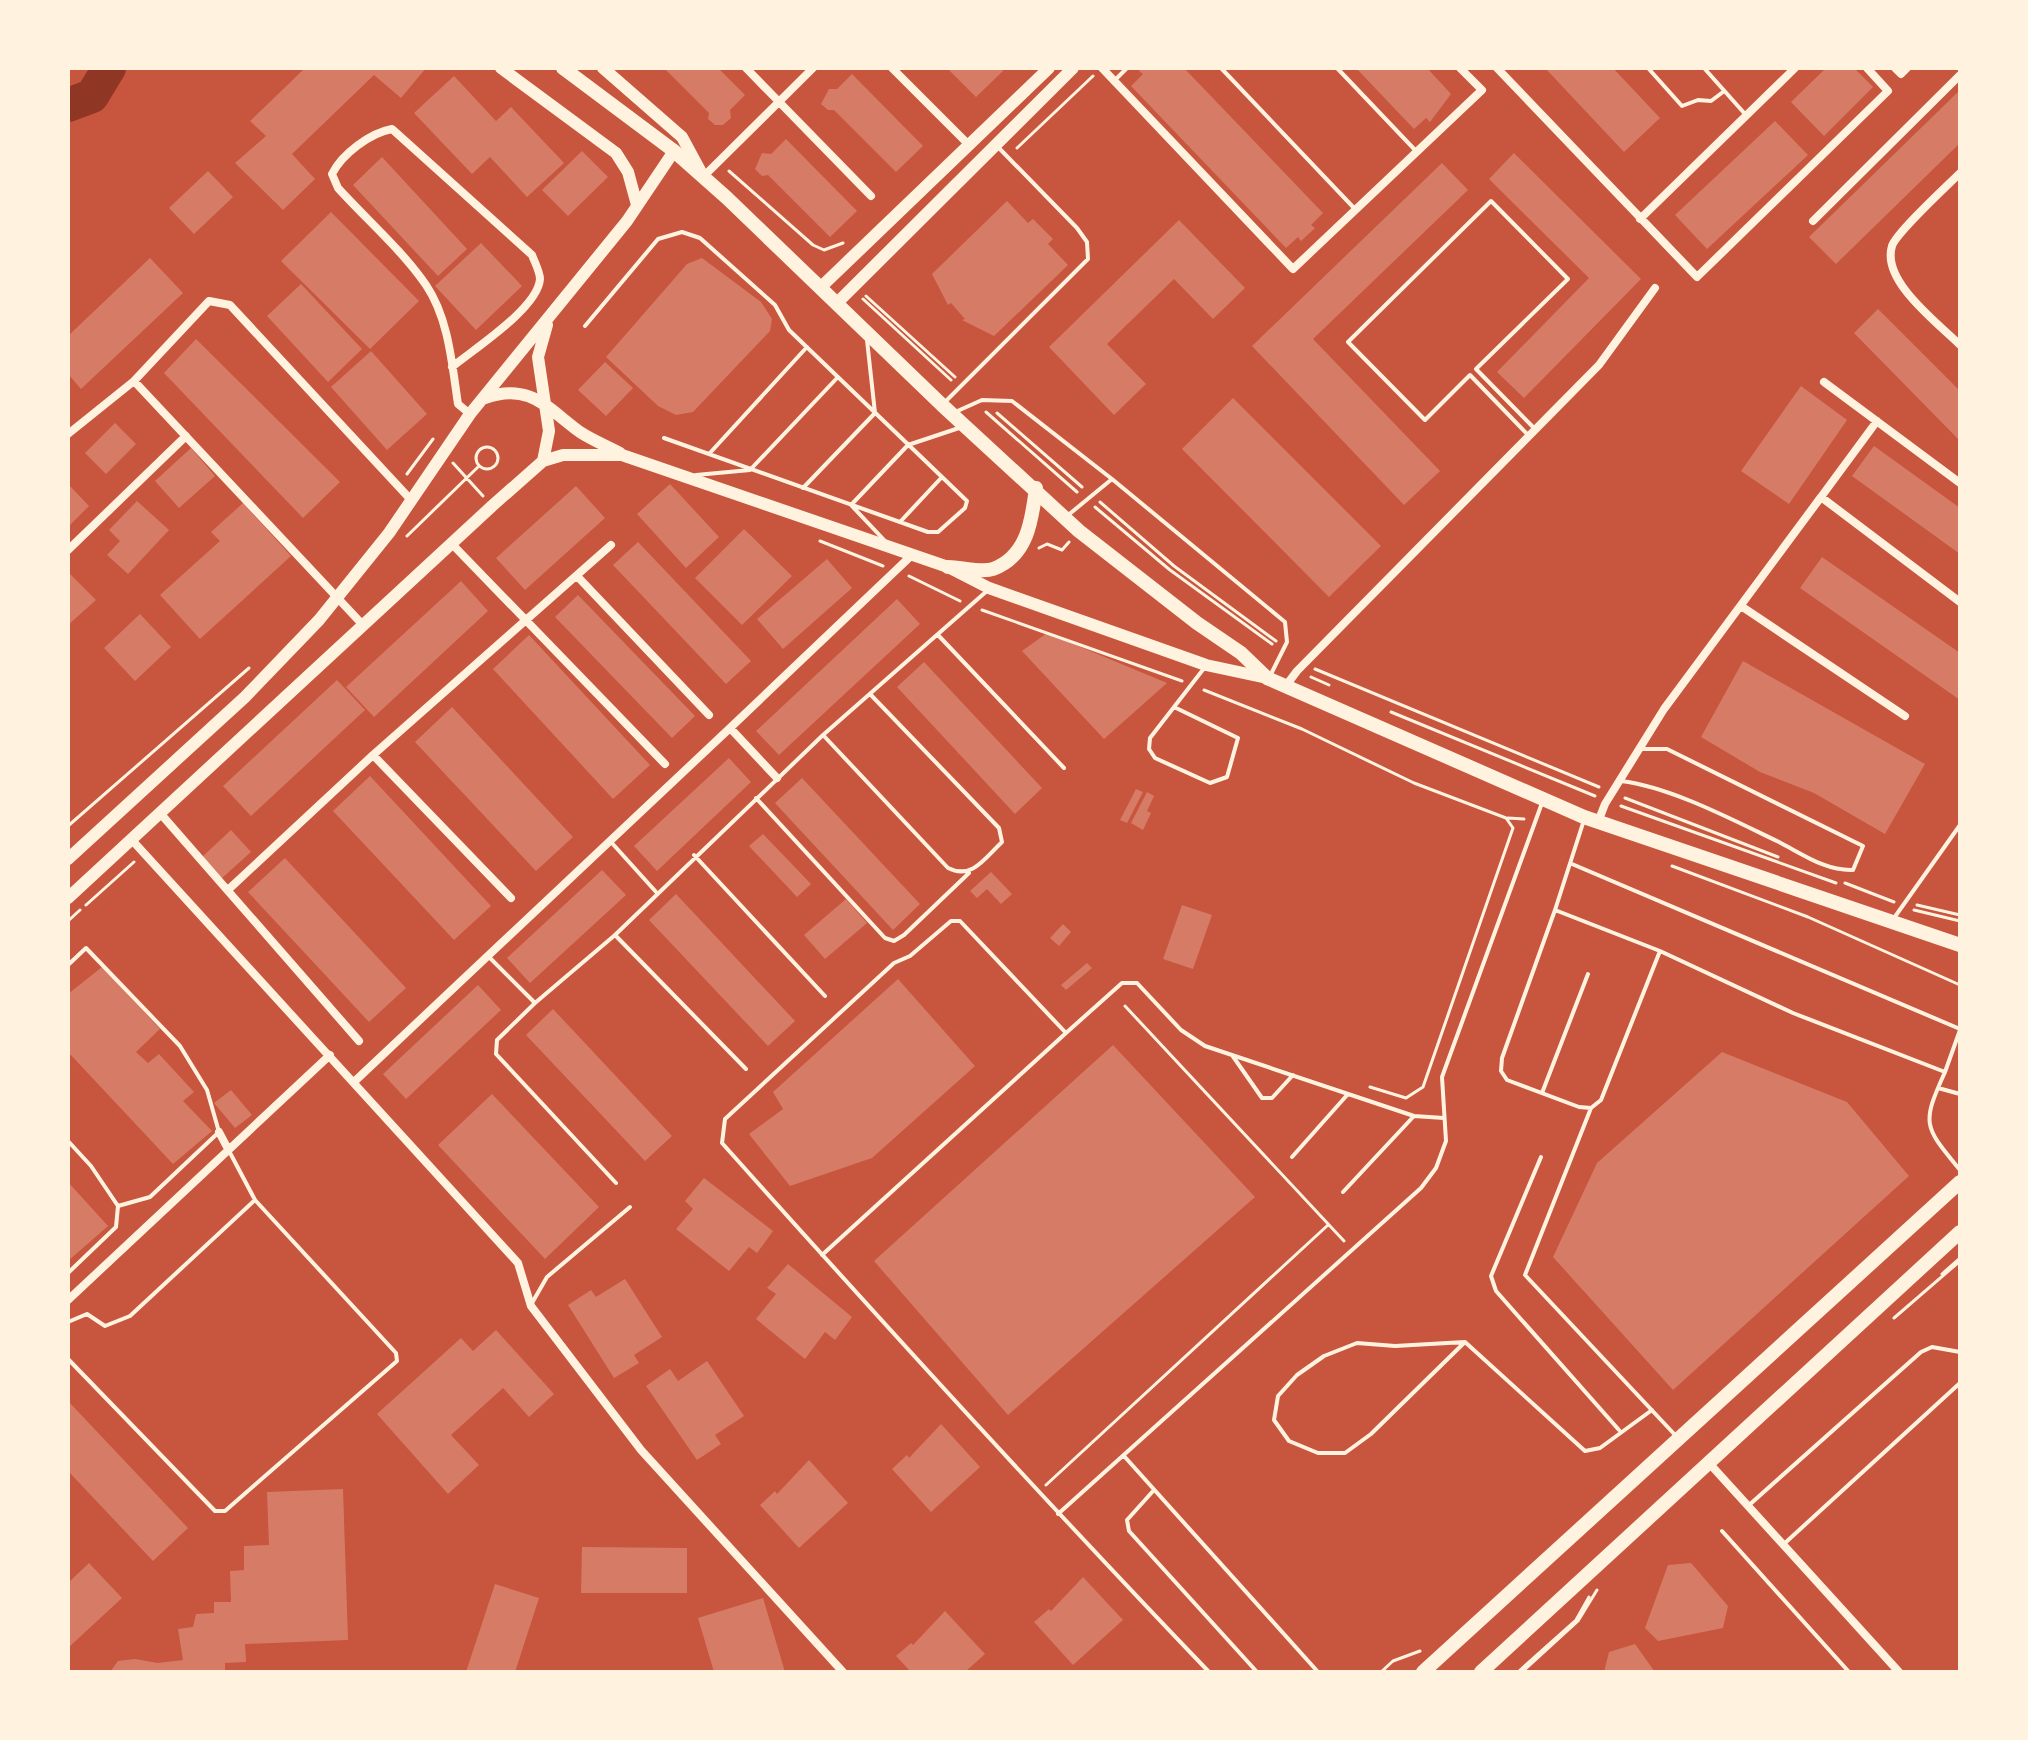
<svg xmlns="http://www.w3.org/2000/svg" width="2028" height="1740" font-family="'Golos Text',sans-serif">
<rect width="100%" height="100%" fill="#c8553d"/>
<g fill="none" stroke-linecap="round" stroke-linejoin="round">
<path stroke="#8f3625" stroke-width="34" d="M68,105l24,-9 17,-28"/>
</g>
<path fill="#d67c66" d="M305,68h121l-25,30 -27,-23 -82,79 23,25 -32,31 -48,-47 31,-27 -16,-15z
M664,68h54l27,27 -15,15 1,8 -8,7h-8l-7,-6 1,-6z
M947,68h53l3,3 -27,26z
M1142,68h42l139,145 -12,12 4,3 -14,13 -3,-4 -12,11 -155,-162 12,-12 -4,-3z
M1356,68h71l24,26 -21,28 -4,-4 -12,11z
M1545,68h68l47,50 -36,34z
M1826,68h28l19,19 -49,49 -33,-34z
M852,74l71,72 -27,26 -62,-62h-6l-7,-6 8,-15h8z
M454,76l42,45 15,-14 53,56 -37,34 -37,-40 -18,17 -58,-61z
M1960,90v53l-124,121 -27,-27z
M1775,121l33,34 -101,94 -32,-34z
M786,139l71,72 -27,26 -62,-62 -6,1 -7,-7 7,-16 9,1z
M582,151l26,26 -40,39 -26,-26z
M1514,153l127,126 -117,119 -27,-26 92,-94 -100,-99z
M382,157l85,92 -29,27 -85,-91z
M1442,163l26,27 -155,149 127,132 -36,34 -152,-159z
M208,171l25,26 -39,37 -25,-26z
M1007,201l21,22 5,-4 20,20 -5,5 20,21 -74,71 -32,-16 3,-1 -14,-16 -3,2 -16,-31z
M331,212l88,89 -49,48 -89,-88z
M1179,220l66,68 -32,31 -39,-40 -67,65 39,40 -32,31 -65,-68z
M481,243l41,43 -46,44 -41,-44z
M150,258l33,35 -102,96 -13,-15v-38z
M702,258l59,44 11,17 -2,12 -77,81 -17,3 -18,-9 -52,-49 81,-93z
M301,284l61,65 -34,33 -61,-66z
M1878,309l82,82v50l-106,-108z
M196,339l144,143 -37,36 -139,-145z
M371,351l56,63 -40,36 -56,-63z
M605,362l28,26 -27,28 -28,-26z
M1801,386l46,34 -58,84 -48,-33z
M1233,398l148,148 -52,51 -147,-148z
M115,423l21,21 -30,30 -21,-21z
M1874,446l86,62v46l-108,-78z
M191,448l24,28 -36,32 -24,-27z
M68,484l21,22 -21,21z
M670,484l49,53 -33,31 -49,-54z
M576,486l29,32 -80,72 -29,-32z
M137,501l32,29 -41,44 -21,-19 13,-14 -11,-11z
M243,503l48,53 -91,83 -40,-44 60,-54 -9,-9z
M744,529l48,47 -50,49 -47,-47z
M638,542l113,119 -25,23 -113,-119z
M1822,557l138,96v47l-160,-112z
M827,559l25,29 -69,61 -26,-30z
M68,572l28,28 -28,25z
M461,581l27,30 -114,106 -28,-30z
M578,595l117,121 -23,22 -117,-121z
M897,599l23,25 -141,131 -23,-24z
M140,614l31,33 -36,34 -31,-33z
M1047,633l120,50 -63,56 -82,-88z
M529,635l121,130 -37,34 -120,-130z
M1743,661l182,103 -40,70 -71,-41 -54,-21 -59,-35z
M924,662l118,126 -27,26 -118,-127z
M337,680l28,30 -114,106 -28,-30z
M452,707l121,130 -37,34 -121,-129z
M729,758l22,24 -94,89 -23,-25z
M370,776l121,130 -37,34 -121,-129z
M802,778l118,126 -27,26 -118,-127z
M1136,789l7,3 -16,31 -7,-3z
M1147,792l7,4 -7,15 4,2 -8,17 -12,-7z
M231,830l20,22 -29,26 -20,-21z
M763,834l48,50 -14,13 -48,-51z
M285,858l121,130 -37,34 -121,-130z
M602,870l24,25 -96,88 -23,-25z
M991,872l21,22 -11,10 -14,-15 -10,9 -7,-7z
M676,894l119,127 -27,25 -119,-126z
M846,899l21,24 -42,36 -21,-24z
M1182,905l30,10 -19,54 -30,-10z
M1063,924l8,8 -12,14 -9,-8z
M1087,963l5,5 -26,22 -5,-5z
M102,967l58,62 -24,23 12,11 11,-9 35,38 -11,9 29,30 -39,33 -105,-112v-58z
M898,979l77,87 -103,92 -82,28 -41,-52 34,-25 -10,-17z
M478,985l23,25 -95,89 -23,-25z
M553,1009l119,127 -27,25 -119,-126z
M1113,1045l142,152 -247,218 -134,-154z
M1722,1052l125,50 62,74 -236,214 -120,-133 44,-94z
M231,1090l21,25 -17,13 -21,-25z
M492,1094l107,113 -54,52 -107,-114z
M704,1178l69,53 -16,22 -8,-6 -20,24 -53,-42 17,-20 -8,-8z
M68,1182l40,44 -40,35z
M788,1264l64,53 -17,23 -10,-8 -20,27 -49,-40 20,-25 -9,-6z
M625,1279l37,58 -28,18 5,8 -25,15 -46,-73 23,-15 5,7z
M496,1330l58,64 -25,23 -26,-29 -52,47 28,30 -31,29 -71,-80 84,-76 12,13z
M707,1361l37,55 -29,19 6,9 -24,16 -51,-74 24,-17 8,12z
M68,1401l120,127 -35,33 -85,-90z
M941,1424l39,43 -49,45 -39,-43 15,-14 2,3z
M809,1460l39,43 -49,45 -39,-43 15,-14 2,3z
M343,1489l5,151 -103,4 1,18 -21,1v9h-115l8,-11 17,-2 23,4 25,-3 -5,-31 15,-2 3,-13 18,-1v-11h17l-1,-31 14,-1v-24l25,-1 -2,-53z
M582,1547l105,1v45h-106z
M89,1563l33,35 -53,49 -1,-64z
M1691,1563l37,43 -5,22 -65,13 -13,-13 23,-63z
M1083,1577l40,43 -50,45 -39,-43 15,-13 2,2z
M495,1584l44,14 -24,74h-49z
M763,1598l22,74h-71l-16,-54z
M945,1611l40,43 -20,18h-54l-15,-16 15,-13 2,2z
M1635,1644l20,28h-51l5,-20z"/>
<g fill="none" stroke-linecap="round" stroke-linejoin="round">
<path stroke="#fff3e0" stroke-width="3" d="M1017,148l76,-72
M729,171l84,74 11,5 19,-7
M866,296l89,81
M863,299l88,81
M986,412l91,80
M997,413l85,74
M476 458a11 11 0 1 1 22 0a11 11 0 1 1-22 0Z
M453,463l30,33
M407,474l26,-35
M1100,502l74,64 102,75
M1095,507l75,63 102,74
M407,536l71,-69
M820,541l63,25
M1039,548l8,-4 15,6 7,-8
M909,576l51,25
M982,610l200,71
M1315,669l284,118
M1311,677l18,8
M1204,690l98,39 112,54 92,35 7,10 -90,259 -17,11 -36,-11
M1391,712l204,84
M1625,798l153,59
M1621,806l215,77
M1508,818l16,1
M68,826l181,-158
M1672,866l136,51 152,68
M1845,883l49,19
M86,905l48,-43
M1917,905l43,10
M1914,910l46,11
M68,921l12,-11
M1125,1006l219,235
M1942,1274l18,-16
M1894,1318l66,-57
M1046,1485l282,-260
M1381,1672l12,-11 27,-10
M1518,1672l58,-52 13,-23
M1522,1672l56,-51 19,-31"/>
<path stroke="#fff3e0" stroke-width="4" d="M1221,68l133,140
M1337,68l79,83
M1648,68l34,38 16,-6 13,1 12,-9
M1704,68l41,46
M1115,80l12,-12
M585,326l73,-87 24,-7 18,6 75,67 14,25 178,171 -2,7 -27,24h-10l-264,-94
M945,402l143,-143 -1,-17 -10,-14 -80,-82
M953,413l29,-13 30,1 100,78
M1528,435l-58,-60 -45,45 -77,-78 143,-141 77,78 -92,90 58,59
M709,454l98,-107
M696,475l54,-5 88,-93
M803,488l72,-75 -8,-73
M1067,516l45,-37 173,143 2,20 -16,32
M900,522l42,-45
M886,542l-35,-37 57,-60 54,-18
M938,635l126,133
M1174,707l64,31 -11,39 -17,6 -55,-25 -6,-9 1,-11 55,-71
M823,735l125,133c24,12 37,-10 54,-26l-3,-14 -129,-134
M1621,781c50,6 112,39 158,61 25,13 47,29 74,28l10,-24 -196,-97h-26
M756,798l129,140 9,3 10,-6 65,-62
M1584,820l-29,90 105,41 133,62 152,59 15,-42
M611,842l46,51
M694,855l131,141
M1572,864l388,165
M1555,910l-53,148 -1,13 6,9 72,27 12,1 10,-8 59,-149
M1894,918l66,-93
M615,935l131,134
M488,956l47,47 -38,37 -1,14 120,129
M68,965l18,-17 94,98 27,44 12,42 -69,65 -32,9
M535,1003l80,-68 208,-200 165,-145
M1066,1033l56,-50h15l44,47 24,16 209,70 30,2
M1232,1055l30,43h10l21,-23
M1945,1072c-24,53 -21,54 15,98
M1938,1088l22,6
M1542,1093l46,-119
M1591,1108l-66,167 152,162
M68,1141l23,25 27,40 -2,21 -48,46
M228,1149l27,51
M1292,1157l56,-63
M1541,1157l-50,119 5,15 123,139
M1343,1192l71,-76
M822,1255l244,-222 -106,-112h-9l-41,35 -16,7 -169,156 -3,24c160,179 321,356 487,529
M532,1303l15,-26 83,-70
M68,1322l19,-8 18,12 25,-10 125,-116 141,153 1,8 -172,150h-10l-147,-152
M1465,1342l-94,92 -26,19h-27l-29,-12 -15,-21 4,-24 19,-21 27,-19 33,-13 38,3 70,-4 120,109 15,-3 52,-38
M1124,1456l194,216
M1154,1490l-27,30 2,11 128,141
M1748,1506l173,-154 11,-5 28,5
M1058,1514l363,-326 15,-20 10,-27 -4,-64 100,-274
M1722,1531l127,141
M1785,1543l175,-160"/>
<path stroke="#fff3e0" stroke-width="8" d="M746,68l125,128
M892,68l78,78
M1102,68l191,201 189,-179 -22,-22
M1497,68l200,209 191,-186 -21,-23
M1895,68l6,6 6,-6
M1960,173c-13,13 -64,60 -68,73 -11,35 46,77 68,99
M703,177l110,-109
M1640,219l155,-151
M1813,221l147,-146
M452,367c22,-18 86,-59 88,-88 0,-7 -5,-16 -8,-24l-140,-126c-22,4 -50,25 -60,45l6,14c28,31 64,62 88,97 23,34 26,80 32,119l12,10
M134,381l228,243
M1824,382l136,101
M68,434l66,-53 75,-80 21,4 182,196
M1821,497l56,-76
M451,543l214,221
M68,550l118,-114
M577,576l132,139
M1741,606l164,110
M1285,687l12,-16 302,-306 56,-77
M373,755l138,143
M777,778l-47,-50 183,-174
M160,813l199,228
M1598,822l7,-18 59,-95 157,-212 139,105
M131,839l387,424 13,43 110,144 202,222
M229,889l144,-134 238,-210
M355,1081l375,-353
M219,1132l9,17
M68,1300l262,-245
M1709,1463l190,209"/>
<path stroke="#fff3e0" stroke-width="12" d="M501,68l115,85 12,19 9,33
M603,68l79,69 20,37
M821,287l228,-219
M838,302l235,-234
M485,398c45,-16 62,10 95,34 12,8 27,14 40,21
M543,461l6,-30 -11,-74 9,-32
M68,859l177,-162 74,-77 70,-87 81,-119 157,-193 47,-70
M68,898l424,-392 51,-45 20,-6h59l326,112 41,21 217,77 61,13"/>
<path stroke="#fff3e0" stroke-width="14" d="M563,68l111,83 53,47 215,207 137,126 118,92 44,30 26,25 317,139 376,128
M948,567c13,0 34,6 45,2 35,-13 39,-50 43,-81
M1423,1672l537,-490
M1481,1672l479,-440"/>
</g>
<rect width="2028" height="1740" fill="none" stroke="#fff3e0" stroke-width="140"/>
</svg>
